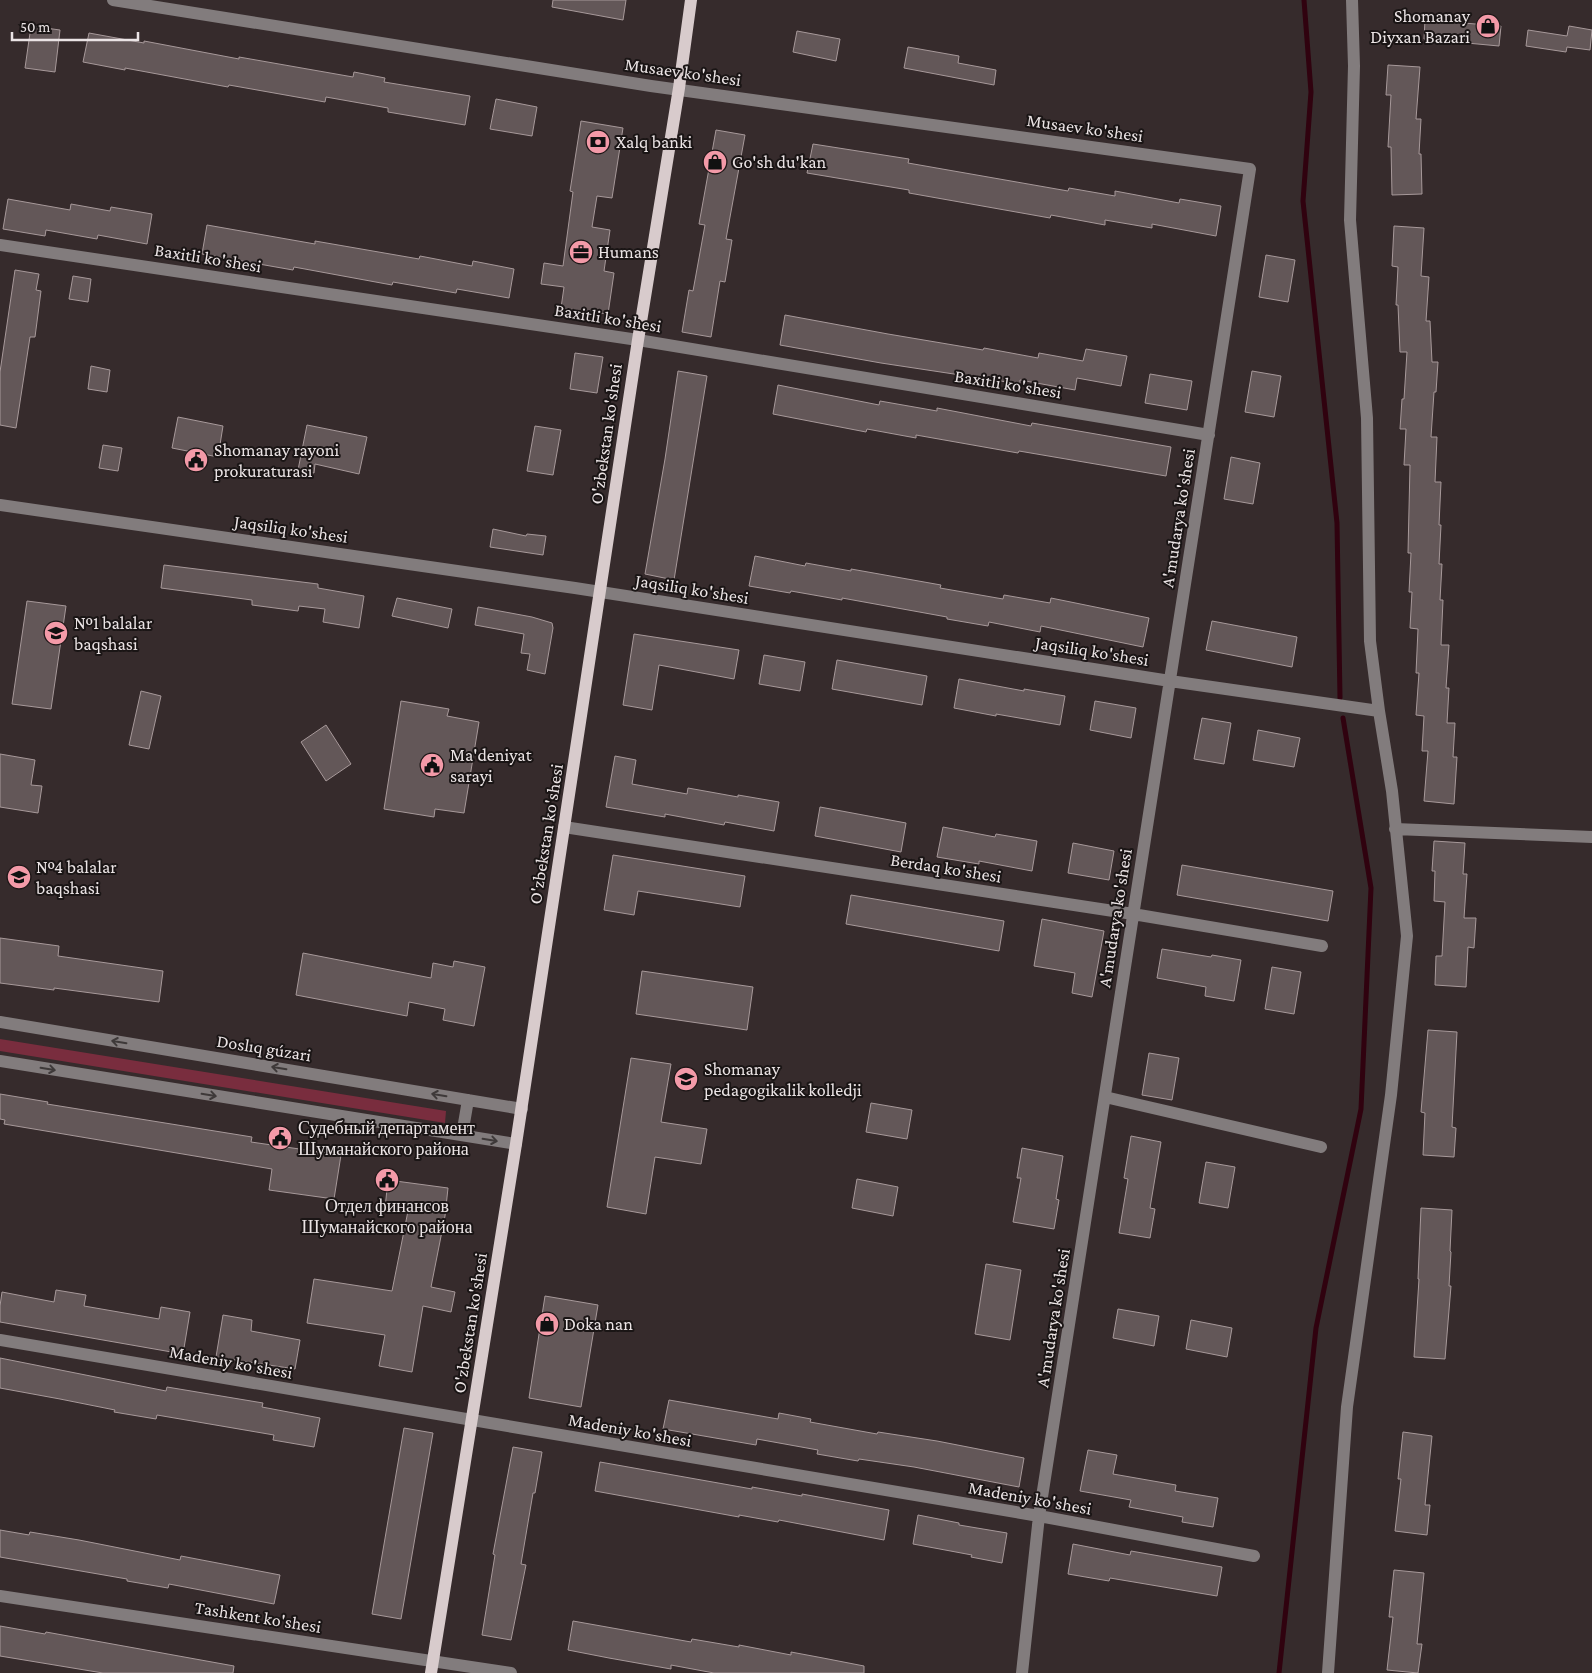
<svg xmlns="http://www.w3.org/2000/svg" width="1592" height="1673" font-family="'Crimson Pro',serif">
<rect width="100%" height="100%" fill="#362b2c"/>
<path fill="#792d3e" d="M0,1039l446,72 -1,12 -445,-72z"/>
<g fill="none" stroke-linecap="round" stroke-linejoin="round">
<path stroke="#30020f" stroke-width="5" d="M1304,0l7,92 -8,109 34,322 3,175
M1279,1673l37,-345 45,-219 10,-221 -28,-170"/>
</g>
<path fill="#635758" stroke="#a7999a" d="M553,0h73l-3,20 -71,-13z
M1425,20l76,6 -2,20 -75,-7z
M31,26l29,4 -5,42 -30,-4z
M1569,26l23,4 -2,20 -23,-3 -1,5 -40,-6 2,-16 39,6z
M797,31l43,8 -4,22 -43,-9z
M89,33l55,10v-2l95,18v-2l114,20 1,-5 31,6 -1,4 86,14 -5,29 -77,-13v-4l-62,-11 -1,5 -96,-17 -1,2 -103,-19v2l-42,-8z
M908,47l51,9 -1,7 38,7 -2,15 -90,-17z
M1388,65l32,2 -4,52h5l-2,35h2l1,40 -30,1 -1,-48h-3l3,-52h-5z
M496,99l41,8 -5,29 -42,-7z
M581,121l42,7 -11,70 -15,-2 -5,31 18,3 -6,41 10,2 -6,41 -47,-6 3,-21 -23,-3 3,-21 19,3 10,-74 -3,-1z
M716,130l29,5 -19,104 6,1 -7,42 -5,-1 -9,56 -29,-5 7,-42 4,1 12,-66 -6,-1z
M813,144l96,15 -1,4 160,28 1,-3 46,8v-5l64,12 1,-4 41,7 -5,30 -64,-12v4l-47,-8v5l-54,-10 -1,3 -141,-25v-3l-102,-17z
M8,199l62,11 1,-6 39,7 1,-4 41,7 -5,30 -49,-9 -1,4 -51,-9 -1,6 -42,-7z
M207,225l108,19v-3l104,18 1,-3 52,10 1,-5 41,8 -5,29 -52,-9 -1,4 -63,-11 -1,3 -98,-18 -1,3 -91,-16z
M1394,226l30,2 -3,48 8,1 -3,44h4l2,41h6l-2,30h-2l-3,45h6l-2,45h6l-2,43h2l-2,39h3l-2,36h3l-2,45h8l-3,43h3l-2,35h8l-2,34h4l-3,47 -30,-3 4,-50h-6l2,-35 -8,-1 3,-42h-3l2,-44 -8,-1 2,-36h-3l2,-39h-3l2,-88h-6l2,-36h-6l2,-30h2l3,-47h-7l-2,-47h-2l2,-38 -6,-1z
M1266,255l29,5 -7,42 -29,-5z
M15,270l24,4 -3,16 5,1 -6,46h-5l-14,91 -16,-3v-53z
M73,276l18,3 -3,23 -19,-3z
M785,315l103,19 95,16 1,-2 54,10 1,-5 44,8 3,-12 41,7 -6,30 -44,-8 -2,12 -55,-10v4l-139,-21 -101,-18z
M575,353l28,4 -6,36 -27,-4z
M91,366l19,4 -3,22 -19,-3z
M678,371l29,5 -33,204 -29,-6 20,-115z
M1252,371l29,5 -7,41 -29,-5z
M1150,374l42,7 -5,29 -42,-7z
M778,385l101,20 1,-4 57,10v-3l94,18 1,-3 139,24 -5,29 -147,-25 -1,2 -102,-18v3l-49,-9 -1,3 -93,-18z
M178,417l45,9 -5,31 -46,-9z
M307,425l60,12 -8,37 -44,-10 -1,9 -16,-3z
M535,426l26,4 -8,45 -26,-4z
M103,445l19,3 -4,23 -19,-3z
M1231,457l29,6 -7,41 -29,-5z
M493,529l33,7 1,-2 19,2 -3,19 -53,-8z
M755,556l50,10 1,-3 45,8v-2l90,16 -1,3 63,11 1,-4 46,8 1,-5 98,20 -6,29 -102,-21 -1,6 -51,-10 -1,4 -41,-7v-2l-105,-19v2l-51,-9 -1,2 -41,-7z
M164,565l154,19v4l46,8 -5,32 -36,-6 2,-13 -26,-3 -1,5 -46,-6v-5l-91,-12z
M397,598l55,11 -4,19 -56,-12z
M27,601l39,5 -15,103 -39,-5z
M478,607l54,10 20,6 1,5 -8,46 -18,-4 3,-16 -9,-1 3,-19 -49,-9z
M1212,621l85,16 -5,30 -86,-17z
M634,634l105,16 -5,29 -75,-14 -7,45 -29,-5z
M764,655l41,7 -5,29 -41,-7z
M837,660l90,16 -5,29 -90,-16z
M959,679l65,12v-2l41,7 -5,29 -64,-11v2l-42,-8z
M141,691l20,5 -12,53 -20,-4z
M401,701l48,8 -2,7 32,6 -15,91 -29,-4 -1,8 -50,-8z
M1095,701l41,7 -5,30 -41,-8z
M1202,718l29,5 -7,41 -30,-5z
M326,725l25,39 -25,17 -25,-39z
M1258,730l42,8 -6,29 -41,-7z
M0,754l35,6 -4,25 11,1 -4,27 -38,-6z
M615,756l21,4 -4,24 55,10 1,-6 50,9v-2l41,7 -5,29 -49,-9 -1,3 -59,-11v3l-59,-10z
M820,807l86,16 -5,29 -86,-16z
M943,827l52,10 1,-3 41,7 -5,30 -53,-10v3l-42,-7z
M1434,841l31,2 -2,31h4l-3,44h12l-2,30 -6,-1 -2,40 -31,-2 1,-29h6l3,-54 -11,-1 1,-30h-3z
M1073,843l41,8 -5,29 -41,-7z
M613,855l132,21 -5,31 -102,-16 -4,24 -30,-5z
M1182,865l151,26 -5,30 -151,-26z
M851,895l153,26 -5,30 -153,-27z
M1042,919l62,12 -12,66 -20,-4 3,-20 -41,-7z
M0,938l59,8 -1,10 105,15 -4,31 -105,-14v2l-54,-7z
M1162,949l49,8 1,-2 29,5 -7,41 -29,-5 1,-9 -49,-9z
M303,953l128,25 2,-15 20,4 1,-6 31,6 -11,59 -31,-6 2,-11 -36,-7 -2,14 -111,-21z
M1272,967l29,5 -7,42 -29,-5z
M642,971l111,16 -6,43 -111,-16z
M1428,1030l29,2 -5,95 4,1 -2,29 -31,-2 2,-42 -4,-1z
M1149,1053l30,5 -7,42 -30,-5z
M631,1058l40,6 -10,58 46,7 -6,35 -46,-7 -9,57 -39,-7z
M0,1094l48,8 -1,2 205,33 -1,5 90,13 -7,44 -65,-9 3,-21 -268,-45 1,-4 -5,-1z
M871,1103l41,7 -5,29 -41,-7z
M1131,1136l30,6 -11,66 5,1 -5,29 -31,-5 9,-54 -4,-1z
M1022,1148l41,8 -7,43 3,1 -5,29 -41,-7 8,-44h-4z
M1206,1162l29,5 -7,41 -29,-5z
M857,1179l41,8 -5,29 -41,-8z
M388,1180l60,8 -3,28 -14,71 24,5 -4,20 -28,-6 -11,66 -33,-6 6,-31 -78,-12 7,-44 78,12 16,-80 -23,-3z
M1421,1208l31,2 -2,41 1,1 -2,34h2l-6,73 -31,-2 5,-78h-1z
M986,1264l35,6 -11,70 -35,-6z
M56,1290l30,5 -2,11 75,13 2,-12 29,5 -7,42 -183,-32v-16l2,-14 52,10z
M545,1296l53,9 -17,102 -52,-9z
M1118,1309l41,7 -5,30 -41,-8z
M223,1315l29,5 -1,11 49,9 -5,29 -79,-12z
M1191,1320l41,8 -5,29 -41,-8z
M0,1358l166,33 1,-4 96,16 -1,4 58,11 -6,29 -41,-7 1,-5 -117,-20 -1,4 -42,-7 1,-2 -55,-11 -60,-11z
M669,1400l109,19 1,-6 32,6 -1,3 67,12 1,-2 59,9 87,17 -5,29 -105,-20 -55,-8 -1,2 -41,-7 1,-4 -61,-11 -1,6 -93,-16z
M404,1428l29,5 -32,186 -29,-5z
M1403,1432l29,4 -7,69h5l-3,30 -32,-4 6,-52h-3z
M513,1447l29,5 -7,41h-2l-12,71 5,1 -15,75 -29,-5 13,-80 -2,-1z
M1088,1450l29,5 -4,19 63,11 -1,6 43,7 -5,29 -31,-5 1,-5 -54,-10 2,-7 -51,-9z
M600,1462l152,27v-2l50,9v-2l87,16 -5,30 -105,-20 -1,2 -39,-7v2l-144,-26z
M918,1515l41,8v2l48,8 -5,30 -31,-6 1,-2 -59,-11z
M0,1530l29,5 1,-3 49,8 101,20 1,-4 99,19 -6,29 -105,-20 -1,4 -41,-7v-2l-127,-22z
M1073,1544l57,11 1,-4 91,16 -5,29 -107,-18 -1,3 -41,-7z
M1394,1570l30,3 -7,71h5l-4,29 -31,-3 6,-53h-4z
M573,1621l118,21 1,-3 47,8v-2l52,10v-3l32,6 41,8v7h-150l-43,-8v4l-62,-11 -41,-8z
M0,1626l45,8 1,-2 188,34 -1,7h-130l-103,-17z"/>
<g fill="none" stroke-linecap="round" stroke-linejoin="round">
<path stroke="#827c7d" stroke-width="12" d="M113,0l538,86 599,83 -211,1347 -17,157
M0,245l638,95 571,95
M0,505l575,83 595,93 209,30
M564,827l569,87 189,32
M1395,829l197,8
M0,1022l522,87
M0,1061l516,83
M1105,1097l216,50
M462,1135l6,-35
M0,1340l1039,176 215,40
M0,1596l511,77
M1328,1673l19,-266 44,-312 16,-159 -15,-145 -13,-80 -9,-70 -3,-223 -17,-198 4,-154 -2,-66"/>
<path stroke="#d8cbcc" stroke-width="12" d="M431,1673l85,-529 122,-804 41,-252 12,-88"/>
</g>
<defs><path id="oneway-shaft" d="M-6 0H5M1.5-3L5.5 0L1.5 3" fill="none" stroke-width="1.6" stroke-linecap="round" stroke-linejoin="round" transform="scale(1.25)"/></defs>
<g stroke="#3e3939">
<use href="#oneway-shaft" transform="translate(119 1042) rotate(-171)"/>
<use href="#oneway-shaft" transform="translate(279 1068) rotate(-171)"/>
<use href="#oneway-shaft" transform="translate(48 1069) rotate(9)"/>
<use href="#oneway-shaft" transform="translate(209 1095) rotate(9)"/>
<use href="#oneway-shaft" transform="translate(439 1095) rotate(-171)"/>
<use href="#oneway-shaft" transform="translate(490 1140) rotate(9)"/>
</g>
<defs>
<g id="shop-disc" transform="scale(1.25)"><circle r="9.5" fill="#f39aa8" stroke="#1a1515"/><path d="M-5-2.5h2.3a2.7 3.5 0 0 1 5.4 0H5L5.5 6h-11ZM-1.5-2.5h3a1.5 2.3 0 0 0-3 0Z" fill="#111"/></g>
<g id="bank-disc" transform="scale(1.25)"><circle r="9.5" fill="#f39aa8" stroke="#1a1515"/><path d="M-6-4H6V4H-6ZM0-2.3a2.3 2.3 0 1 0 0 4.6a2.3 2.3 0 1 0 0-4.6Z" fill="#111"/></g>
<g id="office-disc" transform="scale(1.25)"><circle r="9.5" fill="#f39aa8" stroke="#1a1515"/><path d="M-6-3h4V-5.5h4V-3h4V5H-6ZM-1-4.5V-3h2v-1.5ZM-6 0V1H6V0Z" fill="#111"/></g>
<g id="civic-disc" transform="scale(1.25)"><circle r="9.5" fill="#f39aa8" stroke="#1a1515"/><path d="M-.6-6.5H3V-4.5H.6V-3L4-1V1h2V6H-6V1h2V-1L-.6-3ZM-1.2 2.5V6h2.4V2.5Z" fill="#111"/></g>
<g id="school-disc" transform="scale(1.25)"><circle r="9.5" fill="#f39aa8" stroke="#1a1515"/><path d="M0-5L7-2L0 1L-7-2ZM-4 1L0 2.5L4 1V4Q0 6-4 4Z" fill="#111"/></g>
<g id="university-disc" transform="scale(1.25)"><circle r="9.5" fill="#f39aa8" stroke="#1a1515"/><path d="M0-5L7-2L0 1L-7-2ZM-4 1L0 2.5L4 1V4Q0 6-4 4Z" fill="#111"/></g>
</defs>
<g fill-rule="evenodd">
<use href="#shop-disc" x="1488" y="26"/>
<use href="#bank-disc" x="598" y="142"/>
<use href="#shop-disc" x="715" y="162"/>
<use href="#office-disc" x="581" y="252"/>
<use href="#civic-disc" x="196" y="460"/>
<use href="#school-disc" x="56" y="633"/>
<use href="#civic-disc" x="432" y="765"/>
<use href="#school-disc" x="19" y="877"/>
<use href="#university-disc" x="686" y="1079"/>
<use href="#civic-disc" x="280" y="1138"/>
<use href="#civic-disc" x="387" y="1180"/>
<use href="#shop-disc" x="547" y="1324"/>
</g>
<g text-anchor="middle" stroke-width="4" stroke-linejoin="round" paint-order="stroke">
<g font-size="18" fill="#ebe4e5" stroke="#1a1515" text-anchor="start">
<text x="1470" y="22" text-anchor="end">Shomanay<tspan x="1470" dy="21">Diyxan Bazari</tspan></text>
<text x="616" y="148">Xalq banki</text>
<text x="732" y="168">Go'sh du'kan</text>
<text x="598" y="258">Humans</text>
<text x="214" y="456">Shomanay rayoni<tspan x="214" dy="21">prokuraturasi</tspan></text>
<text x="74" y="629">№1 balalar<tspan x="74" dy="21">baqshasi</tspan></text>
<text x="450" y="761">Ma'deniyat<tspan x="450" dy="21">sarayi</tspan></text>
<text x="36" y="873">№4 balalar<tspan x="36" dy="21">baqshasi</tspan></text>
<text x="704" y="1075">Shomanay<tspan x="704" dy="21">pedagogikalik kolledji</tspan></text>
<text x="298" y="1134">Судебный департамент<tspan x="298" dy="21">Шуманайского района</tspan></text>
<text x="387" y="1212" text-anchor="middle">Отдел финансов<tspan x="387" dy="21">Шуманайского района</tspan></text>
<text x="564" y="1330">Doka nan</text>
</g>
<g font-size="18" fill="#ebe4e5" stroke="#1a1515">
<text transform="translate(683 72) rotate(8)" y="6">Musaev ko'shesi</text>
<text transform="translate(1085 128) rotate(8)" y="6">Musaev ko'shesi</text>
<text transform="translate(208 258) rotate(9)" y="6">Baxitli ko'shesi</text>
<text transform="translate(608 318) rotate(9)" y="6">Baxitli ko'shesi</text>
<text transform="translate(1008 384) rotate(9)" y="6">Baxitli ko'shesi</text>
<text transform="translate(606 434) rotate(-82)" y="6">O'zbekstan ko'shesi</text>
<text transform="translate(1178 518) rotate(-81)" y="6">A'mudarya ko'shesi</text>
<text transform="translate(291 529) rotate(8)" y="6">Jaqsiliq ko'shesi</text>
<text transform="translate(692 589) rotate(9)" y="6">Jaqsiliq ko'shesi</text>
<text transform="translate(1092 651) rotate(9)" y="6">Jaqsiliq ko'shesi</text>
<text transform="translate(546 834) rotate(-81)" y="6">O'zbekstan ko'shesi</text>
<text transform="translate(946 868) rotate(9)" y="6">Berdaq ko'shesi</text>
<text transform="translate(1115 918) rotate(-81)" y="6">A'mudarya ko'shesi</text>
<text transform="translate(264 1048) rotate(9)" y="6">Doslıq gúzari</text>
<text transform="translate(1053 1318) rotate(-81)" y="6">A'mudarya ko'shesi</text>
<text transform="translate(470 1323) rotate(-81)" y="6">O'zbekstan ko'shesi</text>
<text transform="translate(231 1362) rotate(10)" y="6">Madeniy ko'shesi</text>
<text transform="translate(630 1430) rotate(10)" y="6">Madeniy ko'shesi</text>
<text transform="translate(1030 1498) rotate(10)" y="6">Madeniy ko'shesi</text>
<text transform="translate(258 1617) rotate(9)" y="6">Tashkent ko'shesi</text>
</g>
</g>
<path d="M12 32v8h126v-8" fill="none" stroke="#ebe4e5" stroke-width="2.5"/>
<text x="20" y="32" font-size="15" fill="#ebe4e5" stroke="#1a1515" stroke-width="4" paint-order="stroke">50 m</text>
</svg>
